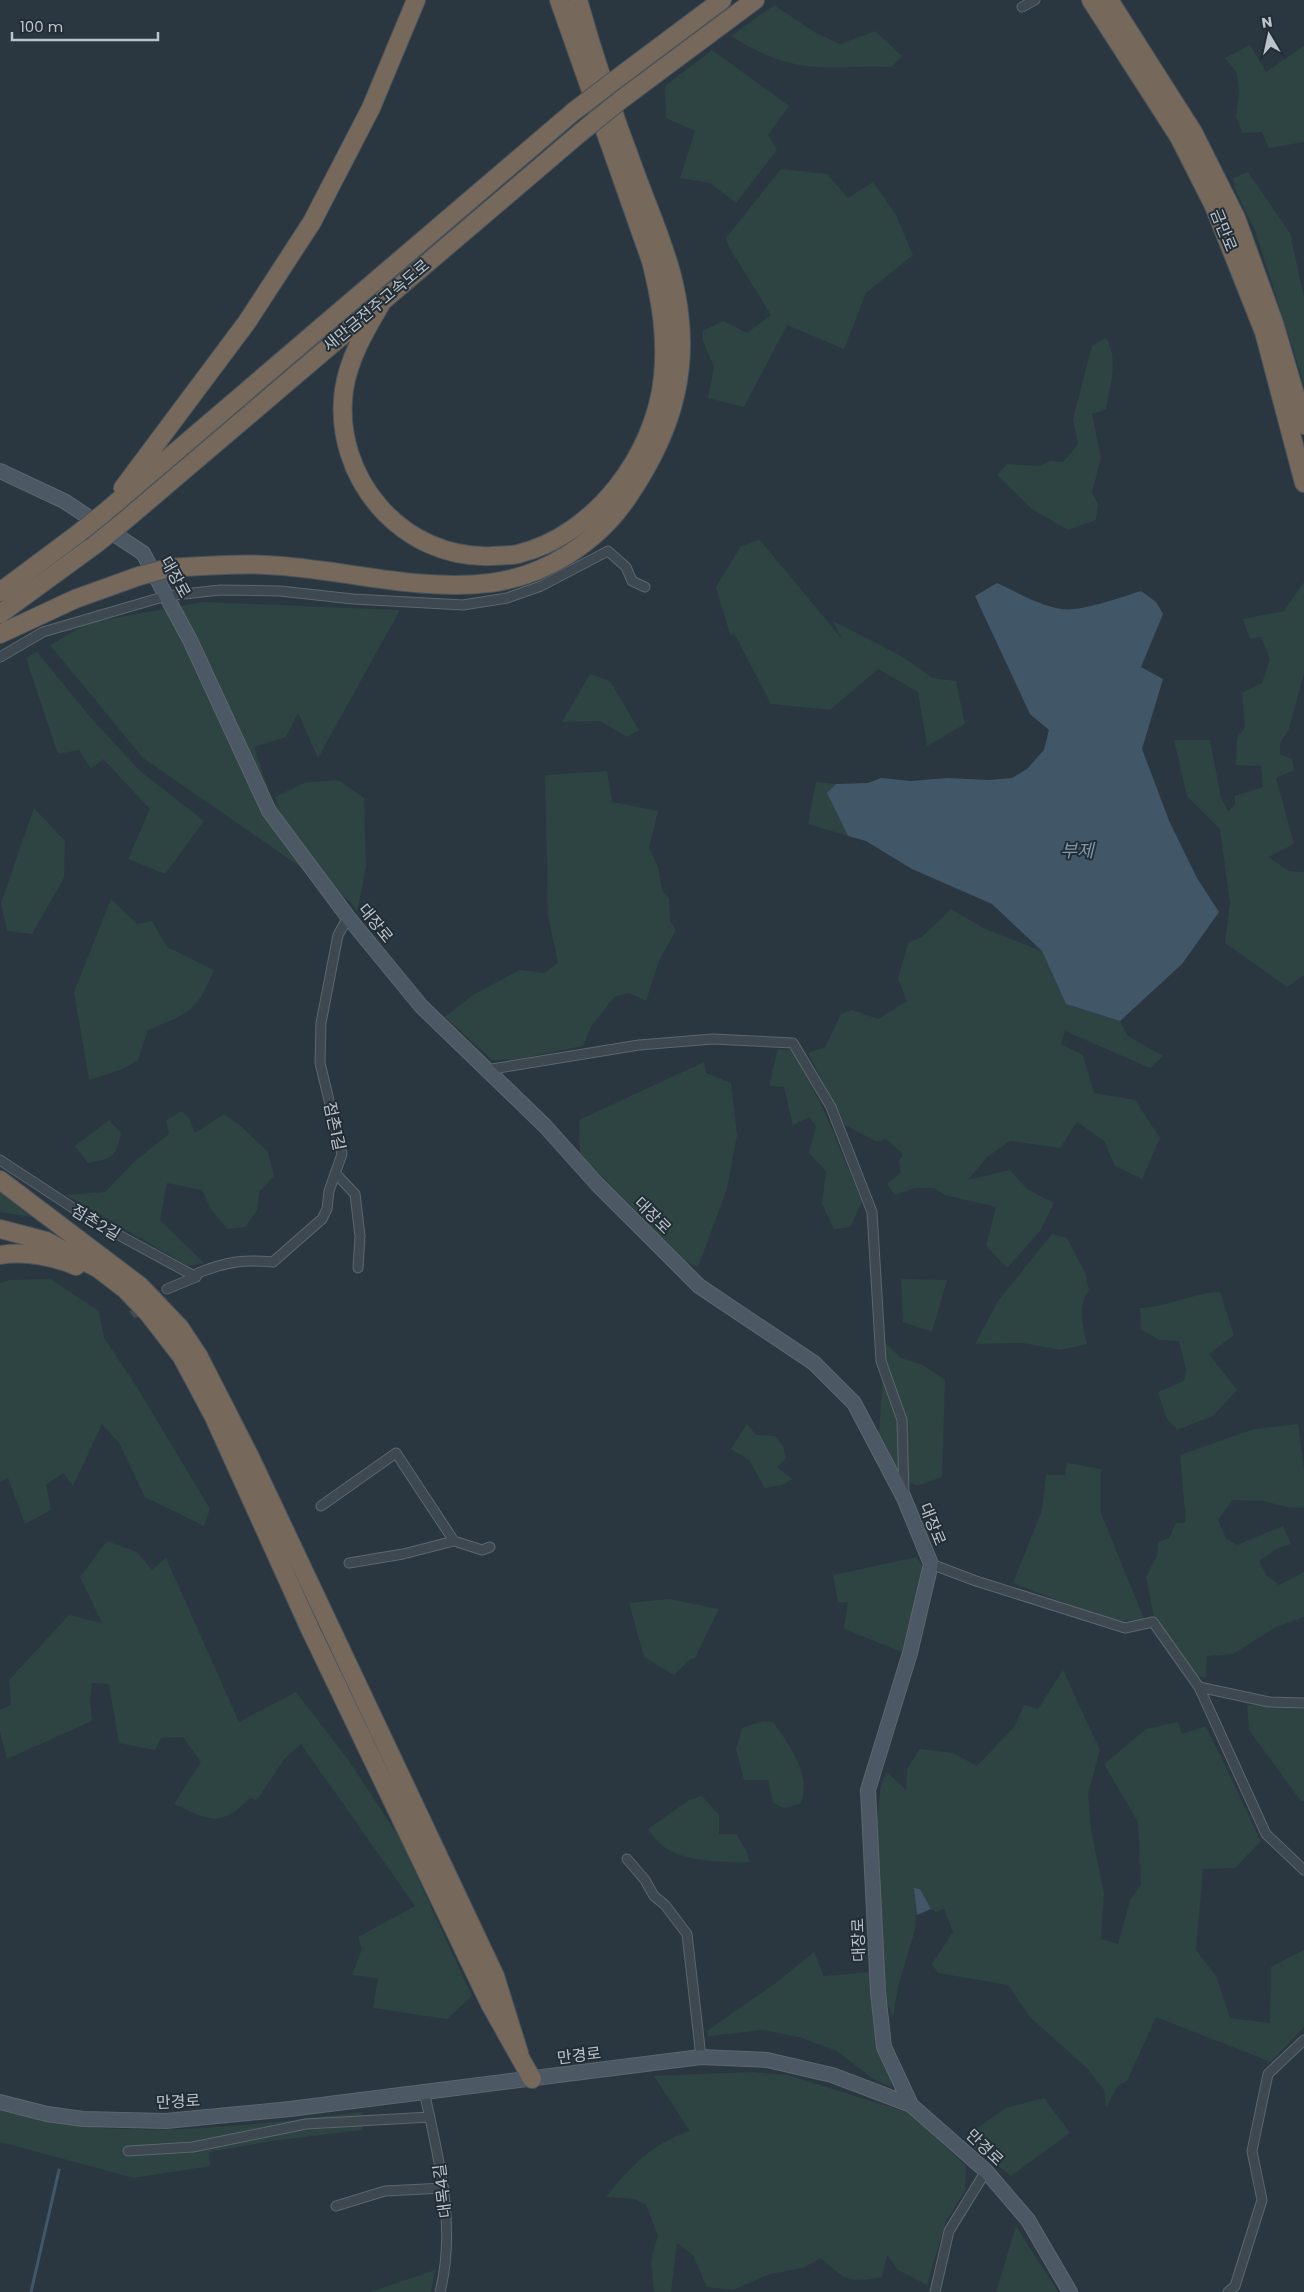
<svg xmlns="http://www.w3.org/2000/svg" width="1304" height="2292" font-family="Poppins,'Noto Sans KR',sans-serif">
<rect width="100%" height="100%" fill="#2a3741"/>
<path fill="#2d4442" d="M774,5l42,28 24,11 35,-13 27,25 -11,11c-33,-2 -69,4 -101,-4 -21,-5 -41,-16 -59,-27z
M1250,45l16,27 38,-26v96l-35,6 -7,-16 -19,1 -7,-16 3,-25 -2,-19 -12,-15z
M712,50l77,56 -21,29 9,15 -41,53 -26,-20 -30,-5 15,-47 -29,-13 -1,-32z
M781,169l46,5 21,24 25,-16 23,33 17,40 -47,38 -22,56 -57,-24 -43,82 -36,-9 6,-31 -11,-26v-10l20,-10 24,12 24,-18 -42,-68 -3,-9z
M1248,172l42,61 14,64v87l-48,-151 -21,-44 -2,-11z
M1106,338c13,21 4,48 0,71l-14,5 9,44 -9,34 6,12 -2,16 -28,10 -36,-21 -35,-34 10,-11 32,2 12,-5 12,1 15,-18 -5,-25 19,-73z
M760,540l82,99 -9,-18 70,36 30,21 23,3 9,43 -38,22 -9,-54 -40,-23 -48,41 -59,-6 -36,-69 -5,-1 -14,-47 25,-41z
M1304,582v91l-15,56 -9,14v11l12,5 2,11 -18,8 18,66 -26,13 21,14 15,1v103l-17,12 -62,-44 5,-40 -10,-74 -33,-33 -13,-56h36l11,58 7,13 7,-6v-9l28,-9 -2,-21 -25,-1 1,-27 8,-11 -3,-34 20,-10 8,-24 -9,-22 -11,2 -7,-20 41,-8z
M203,602l197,8 -82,148 -20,-45 -12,24 -32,10 18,53 7,8 -4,-11 29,-14 34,-3 26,18 2,69 -9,45 -7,-11 -207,-143 -93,-113 38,-22z
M37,652l54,66 49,53 64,50 -39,53 -37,-15 22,-50 -47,-50 -12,10 -12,-19 -21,4 -32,-96z
M590,674l20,7 29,49 -12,7 -27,-16 -38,1z
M607,771l5,31 46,9 -9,36 9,20 4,24 7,7 1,23 6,9 -17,31 -13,40 -17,-8 -15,4 -23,30 -8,19 -65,13 -26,1 -47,-43 28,-22 47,-25 24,3 14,-10 -10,-48 -3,-140z
M816,782l20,2 -9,9 21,43 -40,-12z
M34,808l31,33 -1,37 -32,56 -25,-3 -6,-28z
M111,899l26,25 15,-3 15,26 47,23c-18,43 -25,43 -66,60l-10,30 -15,9 -34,11 -15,-88z
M951,909l34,20 57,22 24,53 54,17 8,15 35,20 -13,12 -85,-37 -4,13 22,11 11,38 41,7 25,38 -18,41 -27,-13 -11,-25 -27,-19 -17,26 -50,-7 -23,16 -19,23 42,-10 17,19 27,14 -14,28 -33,37 -21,-22 10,-39 -51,-12 -11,-7h-19l-20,7 -8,-11 14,-12 -2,-11 4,-7 -17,-15 -9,3 -32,-17 -37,-72 17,-6 16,-33 11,-4 26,9 29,-18 -9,-22 10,-36 15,-7z
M778,1049l15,1 33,65 36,87 -12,25 -16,2 -12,-25 4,-33 -17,-18 7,-27 -7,-9 -16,8 -9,-38 -15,-1z
M704,1062l2,11 25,10 6,52 -10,54 -29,78 -12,-5 -106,-108 -1,-34z
M181,1111l8,7 6,15 29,-19 19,14 25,24 6,24 -15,16 -2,18 -12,17 -18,2 -16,-20 -9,-19 -35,-7 -7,37 44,43 -16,3 -122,-71 39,-3 30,-31 34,-27 -3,-13z
M109,1120l12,13c-6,26 -8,25 -33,30l-13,-17z
M0,1192l39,26 -39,-6z
M1052,1234l15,4 18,35 4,17c-12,14 -6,39 -2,54l-26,6 -38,-7 -48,1 23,-43z
M50,1279l49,32 5,27 34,51 72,120 -6,17 -59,-29 -26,-54 -17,-19 -29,62 -10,-13 -17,12 5,25 -26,14 -17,-46 -8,4v-199l10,-3z
M901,1279l46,1 -15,52 -29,-10z
M1220,1292l14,43 -25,19 28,36 -24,26 -36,14 -11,-13 -8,-25 26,-11 2,-12 -7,-28 -20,-1 -19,-11 1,-16 -2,-5c27,0 52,-15 81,-16z
M885,1343l16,15 22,7 22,15 -3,97 -25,9 -18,-10 -20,-43z
M747,1424l9,11 19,1 8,10 3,12 -9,9 15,12 -10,6 -17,3 -16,-28 -18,-11z
M1298,1424l6,46v38l-17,-1 -24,-6 -31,-1 -14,20 8,18 11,7 46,-19 8,18 -13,4 -19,13 8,15 12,9 25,-13v45l-28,10 -43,27 -26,2 -1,22 -12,-3 -40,-57 -8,-41 11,-21 1,-14 11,-4 7,-15h10l-6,-68 74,-26z
M1067,1463l34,6v44l43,106 -30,3 -101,-39 29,-73 4,-35h19z
M107,1541l30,11 15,18 14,-12 73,164 57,-30 53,69 50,76 73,159 -25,23 -74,-11 5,-30 -26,-3 10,-26 -4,-12 57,-31 -114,-162 -16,14 -28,42 -7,-2c-31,31 -40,22 -76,6l27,-42 -18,-25 -22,1 -6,12 -36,-7 -10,-59 -17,-1 -2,18 2,20 -85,38 -7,-27v-22l11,-5 -2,-25 60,-65 33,8 -22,-46z
M917,1557l6,11 -21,84 -58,-23 4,-27 -10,1 -5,-28z
M669,1599l50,10 -24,49 -6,2 -15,15 -30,-18 -15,-54z
M1063,1670l37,80 -12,44 3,36 13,63 -3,46 17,5 12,-44 11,-15 -3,-63 -34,-58 42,-35 32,-7 4,12 24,-8 55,115 -26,27 -32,1 -7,81 20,26 14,42 40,5 1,-56 33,-17v77l-33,35 -115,-45 -29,64 -9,4 -12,23 -2,-18 -16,-21 -58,-52 -22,-32 -70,-12 -6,-9 21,-32 -9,-23 -8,3 -5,-3 -11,-20 -5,-1 1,38 -18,61 -5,30 -9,-22 -8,-167 5,-44 6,-12 19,18 1,-21 13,-20 33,4 24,13 37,-39 10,-22 14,4z
M1247,1704l57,5v92h-3l-52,-71z
M763,1721l10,1c16,22 40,55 27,82l-16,4 -11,-5 -5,-23h-24l-8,-31 6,-21z
M702,1796l17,19v19h17l10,16 4,12c-23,1 -68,0 -87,-16 -6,-4 -11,-12 -15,-17l41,-29z
M814,1952l10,24 47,-4 21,115 -19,-8 -36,-28 -38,-14 -36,-7 -55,6 -1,-5 70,-49z
M751,2072l37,3 121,38 57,53 -1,25 -19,30 -19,64 -29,-15 -11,-15 -5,22c-33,6 -36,4 -61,-19l-18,10 -33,6 -37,16 -26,-3 -14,-32 -16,-12 -6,49h-17l-3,-31 7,-26 -12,-30 -11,-6 -29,-2c25,-31 45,-53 84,-66l-36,-55z
M1044,2098l26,35 -59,43 -48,-38 43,-30z
M0,2110c119,35 243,15 363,2l-1,18 -91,11 -62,11 1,14 -76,12 -134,-36z
M1016,2226l42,66h-62z
M435,2270l-4,22h-61z"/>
<path fill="#415768" d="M997,583c20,9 42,23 65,26 18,3 60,-12 79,-18l15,11 7,12 -22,53 22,12 -21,70 28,74 27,55 22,34 -37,52 -62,57 -54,-17 -24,-53 -50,-47 -80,-35 -46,-28 -18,-5 -21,-43 9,-9 32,-1 13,-5 30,3 36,-3 42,2 23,-2 15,-9 17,-19 5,-20 -19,-16 -55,-118z
M914,1888l6,1 11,20 -14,6z"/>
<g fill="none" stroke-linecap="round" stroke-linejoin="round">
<path stroke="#415768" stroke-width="3" d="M31,2292l28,-122"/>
<path stroke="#404c56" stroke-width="9" stroke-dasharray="9 4.5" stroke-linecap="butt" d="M132,1315l35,-26"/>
<g stroke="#5c666e" stroke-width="11">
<path id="street" d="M1022,7l13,-7
M0,657l43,-25 123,-36 54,-6 60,1 73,8 110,6 44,-7 34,-12 67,-35 18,16 6,14 13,6
M486,1070l153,-25 74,-6 80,4 38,64 41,105 9,149 21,59 2,73
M0,1160l93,61 103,56
M335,1173l20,21 5,42 -2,32
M167,1289l29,-12 2,-4c28,-11 45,-14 75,-11l49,-43 5,-10 2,-18 13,-37 -22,-91 1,-40 17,-88 10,-18
M321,1506l75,-53 58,88 28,9 8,-3
M349,1563l54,-9 51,-13
M931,1564l45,17 149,47 28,-6 46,65 67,147 38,36
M1199,1687l70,15 35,1
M627,1859l18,21 9,16 11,9 22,29 14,123
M424,2091c14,65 33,134 16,201
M128,2151l65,-4 113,-23 124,-7
M336,2206l49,-15 59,-3
M935,2292l14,-61 37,-60
M1228,2292l7,-6 27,-86 -10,-49 16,-77 36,-34"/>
</g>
<g stroke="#5c666e" stroke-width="16">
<path id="secondary" d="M0,471l64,30 79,52 47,87 79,171 79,106 73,89 124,120 52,58 102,102 115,77 40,40 50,95 27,66 -21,89 -42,137 10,202 6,55 27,58
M0,2102l47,12 36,5 83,2 124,-12 411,-52 66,3 65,15 79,30 75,66 42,49 42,72"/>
</g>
<g stroke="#48535b" stroke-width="20">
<path id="highway" d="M1091,0l88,137 35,69 50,126 40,151
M1109,0l84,132 43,86 38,105 30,102
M615,80l107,-80
M622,99l133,-99
M385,297c-17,29 -36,59 -41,93 -12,87 58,170 148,166 8,-1 18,0 26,-2 77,-19 137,-99 145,-177 4,-40 -2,-77 -12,-116l-92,-261
M123,488l124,-166 65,-100 59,-114 45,-108
M104,513l469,-401
M122,523l458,-390
M169,568c32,-2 65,-5 97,-3 74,3 149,27 224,18 55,-7 107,-40 138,-86 47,-69 65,-135 45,-217 -9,-38 -26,-74 -39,-111 -21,-55 -40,-112 -56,-169
M0,592l79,-59
M0,614l96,-70
M0,634l75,-35 64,-23
M0,1180l140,106 40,42 19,29 51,100 245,519 24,77
M0,1229l46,12 53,28 26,20 23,24 34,44 32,60 96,212 180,375 42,75
M0,1255c25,-4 54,1 76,11"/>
</g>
<use href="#street" stroke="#3e4851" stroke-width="9"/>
<use href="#secondary" stroke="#4c5863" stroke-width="14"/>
<use href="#highway" stroke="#76685b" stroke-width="18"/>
<g stroke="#48535b" stroke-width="20" stroke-linecap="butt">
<path id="highway-bridge" d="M573,112l42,-32
M580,133l42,-34
M79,533l25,-20
M96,544l26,-21
M139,576l30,-8"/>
</g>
<use href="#highway-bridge" stroke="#76685b" stroke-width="18"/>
</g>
<g text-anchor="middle" stroke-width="4" stroke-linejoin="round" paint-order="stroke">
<g font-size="16" fill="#bbc3cb" stroke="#222d36">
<text transform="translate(1224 230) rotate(68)" y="6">금만로</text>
<text transform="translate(376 305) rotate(-40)" y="6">새만금전주고속도로</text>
<text transform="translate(176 577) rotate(61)" y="6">대장로</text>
<text transform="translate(376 923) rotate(51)" y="6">대장로</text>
<text transform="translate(335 1126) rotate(78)" y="6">점촌1길</text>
<text transform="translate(653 1215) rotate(45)" y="6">대장로</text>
<text transform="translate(96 1222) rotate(31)" y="6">점촌2길</text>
<text transform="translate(933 1524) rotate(68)" y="6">대장로</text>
<text transform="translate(858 1940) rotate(-92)" y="6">대장로</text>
<text transform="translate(579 2055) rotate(-7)" y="6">만경로</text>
<text transform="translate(178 2101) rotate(-3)" y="6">만경로</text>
<text transform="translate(985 2147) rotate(44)" y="6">만경로</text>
<text transform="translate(442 2191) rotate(-97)" y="6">대목4길</text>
</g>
<g font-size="18" font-style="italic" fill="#7e97aa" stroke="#222d36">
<text x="1077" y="857">부제</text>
</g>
</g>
<g transform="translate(1269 35) rotate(351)" stroke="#222d36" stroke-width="4" paint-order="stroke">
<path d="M0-4L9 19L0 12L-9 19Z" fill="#bbc3cb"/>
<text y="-8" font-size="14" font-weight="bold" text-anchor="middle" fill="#bbc3cb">N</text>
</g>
<path d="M12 32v8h146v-8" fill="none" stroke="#bbc3cb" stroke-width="2.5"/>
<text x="20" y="32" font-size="15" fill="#bbc3cb" stroke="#222d36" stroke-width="4" paint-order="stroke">100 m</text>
</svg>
